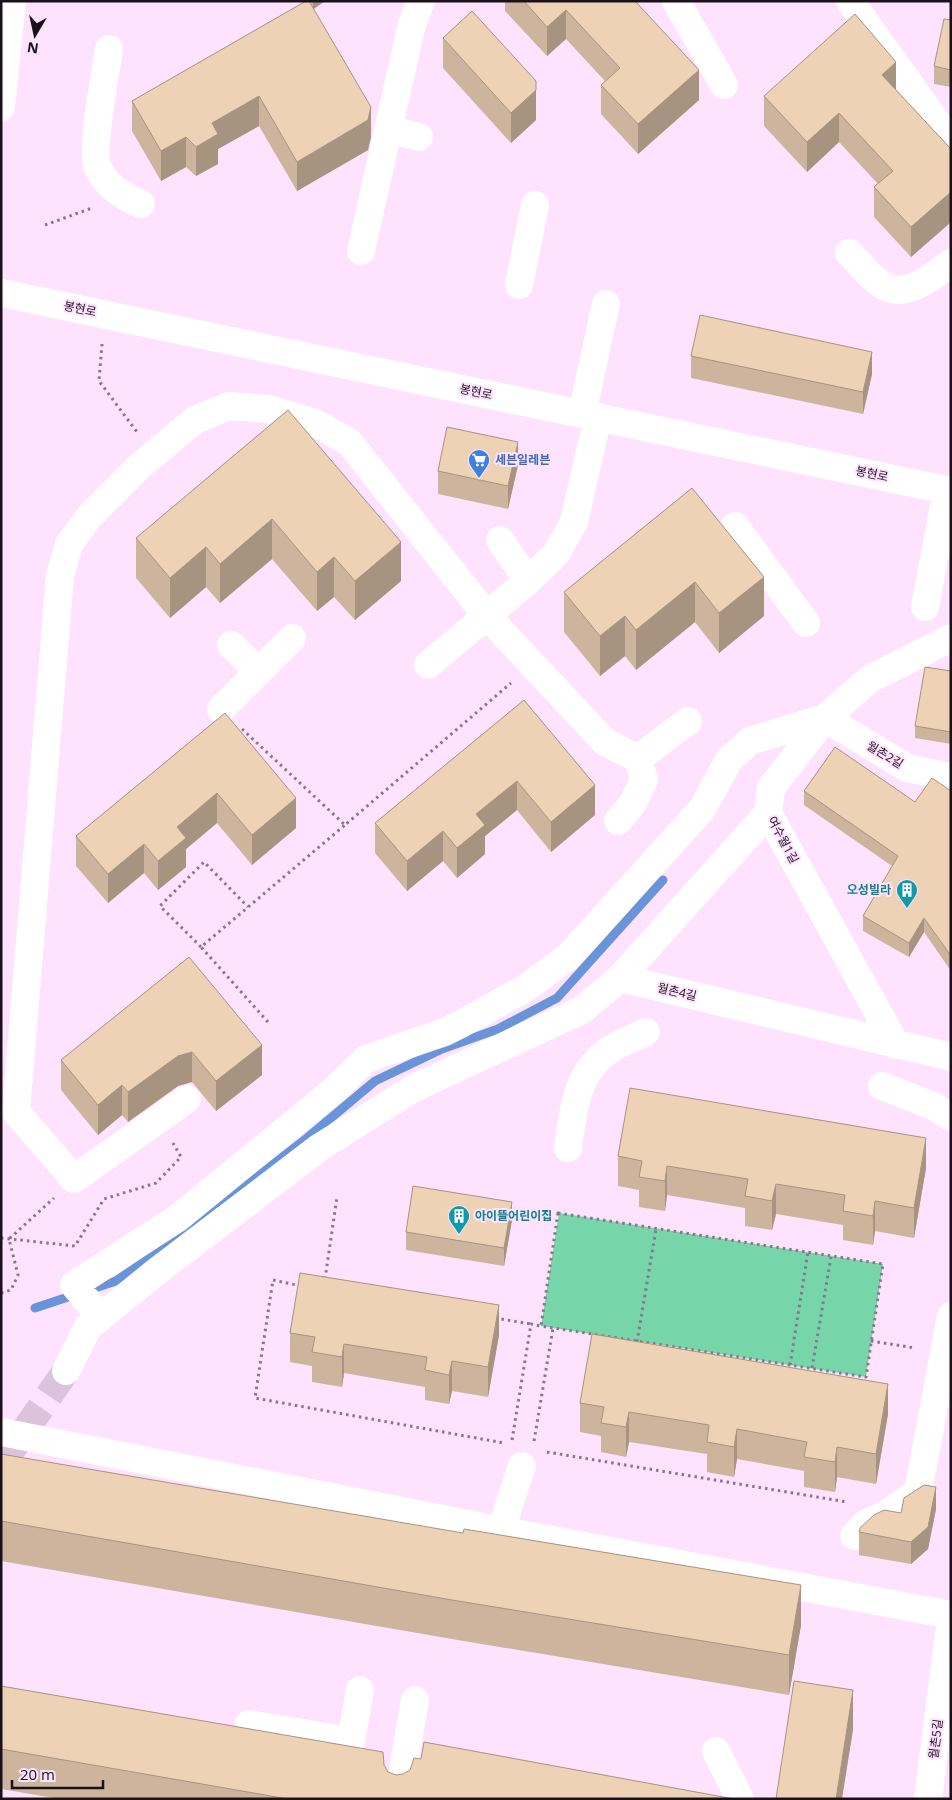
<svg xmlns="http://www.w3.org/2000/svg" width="952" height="1800" font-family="'Open Sans','Noto Sans KR',sans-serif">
<rect width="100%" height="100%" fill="#fee2fe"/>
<path fill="#76d6aa" d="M559,1213l324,51 -17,113 -325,-51z"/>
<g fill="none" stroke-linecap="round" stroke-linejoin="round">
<path stroke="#6a94d9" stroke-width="9" d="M35,1308l81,-27 56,-38 135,-105 68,-57 67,-32 56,-20 59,-31 106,-118"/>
<path stroke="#dcc3dc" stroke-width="28" stroke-dasharray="28 14" stroke-linecap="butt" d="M1,1465l65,-94"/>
<path stroke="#897789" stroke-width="3" stroke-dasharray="2.5 4" stroke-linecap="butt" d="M45,225l47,-17
M102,344l-3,37 38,51
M242,729l103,96 166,-142
M201,947l-41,-41 44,-44 44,45
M268,1022l-67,-75 144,-122
M558,1213l325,51 -17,113 -325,-51z
M1,1238l74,8 29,-47 52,-16 25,-26 -8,-14
M325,1279l12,-82
M301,1286l-28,-6 -18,118 249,45
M1,1293l10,-3 7,-15 -9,-36 45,-41
M495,1318l36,6
M871,1341l44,7
M637,1342l19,-113
M790,1365l18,-113
M812,1368l19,-111
M512,1440l19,-116 10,2
M534,1441l19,-113
M547,1452l300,50"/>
<path stroke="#fff" stroke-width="28" d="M676,1l48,84
M850,1l101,141
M109,49c-3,22 -19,103 -11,119 8,18 26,29 43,36
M1,107l11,-106
M388,129l31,8
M361,251l51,-227 9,-23
M849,253c11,10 22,26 35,33 23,13 49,-10 67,-23
M519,285l16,-80
M1,293l950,198
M582,414l24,-110
M735,526l71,97
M500,540l28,41
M925,607l22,-117
M231,645l28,27
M428,665l100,-84 28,-27 18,-32 24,-105
M221,709l71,-71
M638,759l50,-38
M768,813l-148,165 331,79
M896,1045l-128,-232 3,-25 54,-70 45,-39 81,-41
M882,1086l51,20 18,11
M187,1099l-113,80 -58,-67 44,-536 9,-32 20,-27 51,-51 55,-46 34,-14 39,3 47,14 34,19 138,174 118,126 33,17 6,21 -11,23 -15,18
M568,1148c5,-36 8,-75 40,-97 11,-8 26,-13 38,-19
M101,1317l-27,-32 104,-67 154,-126 34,-33 79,-27 16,-8 65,-36 43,-32 133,-147 27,-49 21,-19 75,-23 82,50 44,9
M66,1371l22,-44 68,-55 164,-125 94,-59 168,-78 38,-32
M1,1432l503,99 447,84
M504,1531l3,-20 15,-45
M854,1536l11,-12 20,-9 33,-23 33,-176
M249,1724l102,17 9,-51
M716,1751l24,48
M398,1799l17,-99
M928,1799l23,-180"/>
</g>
<path fill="#cdb59d" d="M306,1h19l-11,8 57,128 -3,13 -71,41 -38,-65 -41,23v15l-22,12 -10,-9 -25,14 -29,-50v-30z
M505,1h130l64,99 -61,54 -37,-40v-29l4,-4 -39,-42 -19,17 -42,-45z
M951,20v67l-17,-3v-18z
M443,38l93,82 -25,23 -68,-75z
M896,90l55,59v73l-40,35 -37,-40v-30l4,-3 -39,-42 -32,30 -43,-46v-30z
M691,356l181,18 -9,40 -172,-36z
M288,410l113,171 -46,39 -21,-23 -17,14 -45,-52 -52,44 -14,-16 -36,31 -34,-40v-40z
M518,465l-10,44 -70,-15v-23z
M692,488l72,128 -45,37 -24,-31 -59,48 -11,-14 -25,20 -36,-44v-40z
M951,671v73l-36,-6v-12z
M524,700l71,115 -44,37 -34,-42 -32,26v18l-28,24 -14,-17 -36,30 -32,-38v-30z
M225,713l71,115 -44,37 -35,-42 -31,26v18l-28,23 -14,-17 -36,30 -32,-37v-30z
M804,791l111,11 36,-11v180l-27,-39 -15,25 -46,-26v-15l29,-50 -88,-61z
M189,957l73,118 -46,36 -24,-29 -14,4 -50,36 -6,-7 -24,20 -37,-45v-30z
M618,1156l308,12 -12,70 -39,-7 -2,14 -30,-5v-15l-67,-11 -4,16 -27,-4v-18l-78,-13 -2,16 -26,-4v-17l-21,-4z
M512,1220l-8,46 -98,-16v-18z
M290,1333l209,2 -11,62 -36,-6 -3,13 -24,-4v-13l-81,-14 -2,14 -30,-5v-16l-22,-4z
M580,1403l308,11 -12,70 -39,-7 -2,15 -31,-5v-16l-67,-12 -3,18 -27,-5v-18l-78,-12 -3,15 -25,-5v-16l-21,-4z
M1,1454l800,171 -12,70 -337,-56 -451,-78z
M936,1509l-8,40 -17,15 -52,-9v-23l42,-19z
M1,1686l383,79 4,7 8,3 338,24h-674l-59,-10z"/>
<path fill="#a7937f" d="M313,1h12l-12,8z
M566,10v29l-19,17v-29z
M896,62v30l-14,-17z
M699,70v30l-61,54v-30z
M536,90v30l-25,23v-30z
M259,96v30l-41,23v15l-22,12v-29l16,-24z
M371,107v30l-3,13 -71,41v-29z
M839,113v29l-32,30v-30z
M186,137v30l-25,14v-30z
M951,192v30l-40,35v-30z
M872,352v22l-9,40v-22z
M518,442v23l-10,44v-23z
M272,519v40l-52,44v-39z
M401,542v39l-46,39v-39z
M206,547v40l-36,31v-40z
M334,557v40l-17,14v-39z
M764,577v39l-45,37v-40z
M695,582v40l-59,48v-40z
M625,616v40l-25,20v-40z
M517,781v29l-32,26v18l-28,24v-30l19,-34z
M595,785v30l-44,37v-30z
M217,793v30l-31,26v18l-28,23v-29l19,-34z
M296,798v30l-44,37v-30z
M443,831v30l-36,30v-30z
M144,844v29l-36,30v-29z
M924,918v14l-15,25v-14z
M262,1045v30l-46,36v-30z
M192,1052v30l-14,4 -50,36v-30l50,-36z
M122,1085v30l-24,20v-30z
M926,1138v30l-12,70v-30z
M667,1166v29l-2,16v-30z
M776,1184v30l-4,16v-29z
M875,1201v30l-2,14v-29z
M512,1202v18l-8,46v-18z
M499,1305v30l-11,62v-30z
M344,1344v29l-2,14v-30z
M452,1361v30l-3,13v-29z
M888,1384v30l-12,70v-30z
M629,1412v30l-3,15v-30z
M737,1429v30l-3,18v-30z
M837,1447v30l-2,15v-30z
M936,1487v22l-8,40 -17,15v-22z
M801,1585v40l-12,70v-40z
M853,1690v40l-11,69h-6z"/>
<path fill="#eed2b6" stroke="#a7937f" d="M306,1h3l62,106 -3,13 -71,42 -38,-66 -47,27 6,11 -22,13 -10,-10 -25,14 -29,-50z
M524,1h111l64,69 -61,54 -37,-39 19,-17 -54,-58 -19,17z
M472,11l64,70v9l-25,23 -68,-75z
M855,14l41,48 -14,13 69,74v43l-40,35 -37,-40 19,-16 -54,-58 -32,29 -43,-46z
M944,19l7,1v50l-17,-4z
M700,315l172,37 -9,40 -172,-36z
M288,410l113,132 -46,39 -21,-24 -17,15 -45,-53 -52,45 -14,-17 -36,31 -34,-40z
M447,427l71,15 -10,44 -70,-15z
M692,488l72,89 -45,36 -24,-31 -59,48 -11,-14 -25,20 -36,-44z
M925,667l26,4v61l-36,-6z
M524,700l71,85 -44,37 -34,-41 -41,33 9,11 -28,23 -14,-17 -36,30 -32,-38z
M225,713l71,85 -44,37 -35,-42 -40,34 9,11 -28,23 -14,-17 -36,30 -32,-38z
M835,747l80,55 17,-24 19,13v165l-27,-38 -15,25 -46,-27 35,-60 -94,-65z
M189,957l73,88 -46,36 -24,-29 -14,4 -50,36 -6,-7 -24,20 -37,-45z
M630,1088l296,50 -12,70 -39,-7 -2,15 -30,-5 2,-16 -69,-11 -4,17 -27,-5 3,-17 -81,-13 -2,15 -26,-4 3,-16 -24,-5z
M413,1186l99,16 -8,46 -98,-16z
M300,1273l199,32 -11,62 -36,-6 -3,14 -24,-5 2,-13 -83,-13 -2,13 -30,-5 3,-15 -25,-4z
M592,1334l296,50 -12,70 -39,-7 -2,15 -31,-5 3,-15 -70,-13 -3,18 -27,-5 2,-17 -80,-13 -3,15 -25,-4 3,-16 -24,-4z
M1,1454l462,79 1,-4 337,56 -12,70 -337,-55 -451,-79z
M924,1485l12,2 -8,40 -17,15 -52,-10 1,-4 14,-13 10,-5 17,3 3,-15z
M794,1681l59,9 -17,109h-60z
M1,1686l382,66 1,13 4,7 8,3 7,-1 7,-4 4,-12 7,1 3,-17 310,57h-446l-287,-50z"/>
<defs>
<g id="supermarket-pin" transform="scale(1.125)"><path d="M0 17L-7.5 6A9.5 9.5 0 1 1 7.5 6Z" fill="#3f7fe0" stroke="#fee2fe"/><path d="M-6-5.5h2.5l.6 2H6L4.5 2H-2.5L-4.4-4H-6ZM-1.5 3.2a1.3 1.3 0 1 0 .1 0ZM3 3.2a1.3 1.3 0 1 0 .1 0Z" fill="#fff"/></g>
<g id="building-pin" transform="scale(1.125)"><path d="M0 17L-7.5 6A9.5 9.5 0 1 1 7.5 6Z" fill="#0f9aa8" stroke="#fee2fe"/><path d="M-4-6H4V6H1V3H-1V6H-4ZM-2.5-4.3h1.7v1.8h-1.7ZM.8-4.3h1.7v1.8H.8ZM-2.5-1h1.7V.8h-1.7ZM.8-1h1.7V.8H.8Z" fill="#fff"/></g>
</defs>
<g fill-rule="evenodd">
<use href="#supermarket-pin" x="479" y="460"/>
<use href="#building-pin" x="907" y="890"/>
<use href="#building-pin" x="459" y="1216"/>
</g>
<g text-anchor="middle" stroke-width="4" stroke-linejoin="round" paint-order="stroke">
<g font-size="12" fill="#1a111a" stroke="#fee2fe">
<text transform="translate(80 309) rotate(12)" y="4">봉현로</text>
<text transform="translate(476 392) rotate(12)" y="4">봉현로</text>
<text transform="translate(872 474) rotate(12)" y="4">봉현로</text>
<text transform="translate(885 755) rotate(31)" y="4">월촌2길</text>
<text transform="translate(783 840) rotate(62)" y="4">여수월1길</text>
<text transform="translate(677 992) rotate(13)" y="4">월촌4길</text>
<text transform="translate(936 1739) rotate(-83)" y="4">월촌5길</text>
</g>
<g font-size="12" font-weight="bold" fill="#366cbe" stroke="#fee2fe" text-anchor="start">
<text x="495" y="464">세븐일레븐</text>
</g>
<g font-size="12" font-weight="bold" fill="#0d838f" stroke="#fee2fe" text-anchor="end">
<text x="891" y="894">오성빌라</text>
<text x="475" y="1220" text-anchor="start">아이뜰어린이집</text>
</g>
</g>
<rect width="952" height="1800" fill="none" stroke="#1a111a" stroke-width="5"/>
<g transform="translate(35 35) rotate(189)" stroke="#fee2fe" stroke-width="4" paint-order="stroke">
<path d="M0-4L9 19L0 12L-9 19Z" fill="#1a111a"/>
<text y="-8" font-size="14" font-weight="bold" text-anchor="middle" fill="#1a111a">N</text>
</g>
<path d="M12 1780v8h91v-8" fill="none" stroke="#1a111a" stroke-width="2.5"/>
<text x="20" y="1780" font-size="15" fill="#1a111a" stroke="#fee2fe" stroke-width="4" paint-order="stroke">20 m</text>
</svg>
